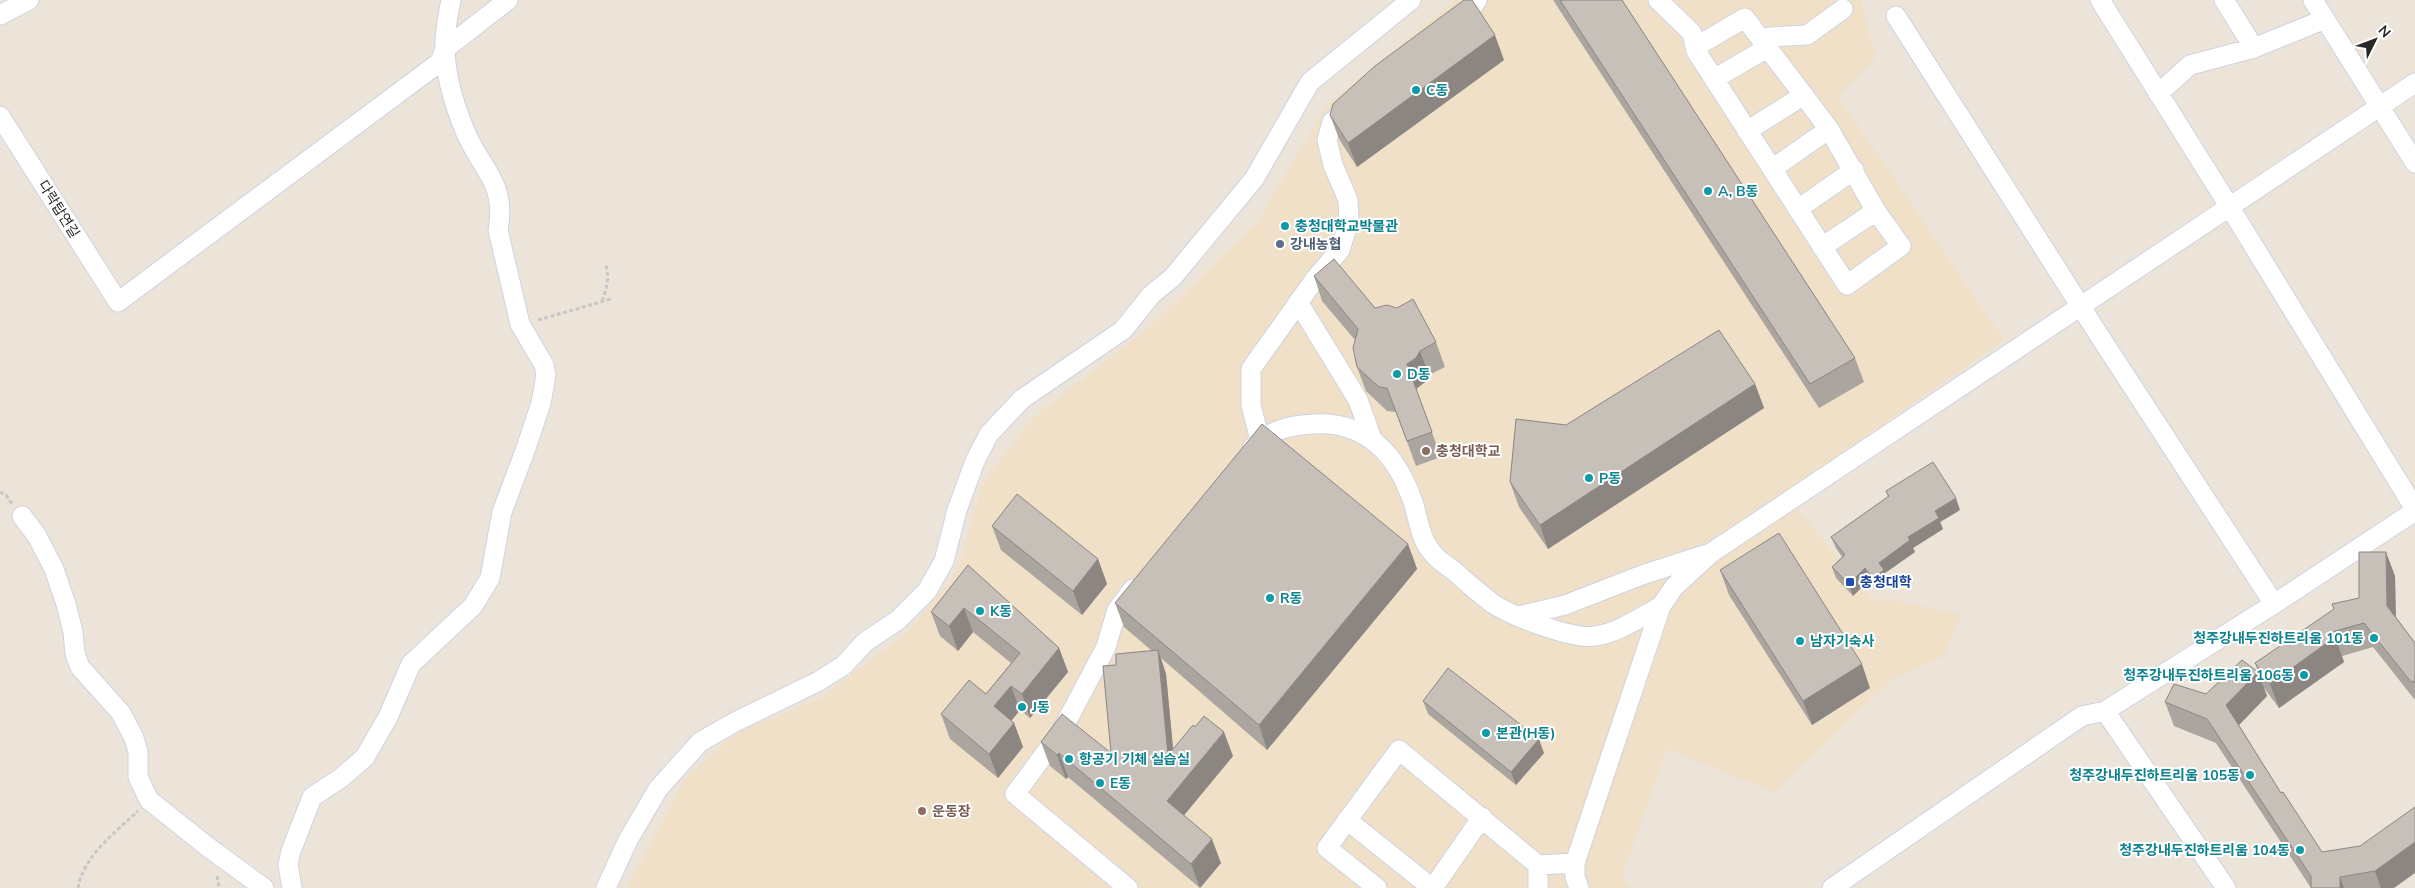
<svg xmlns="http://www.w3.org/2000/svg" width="2415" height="888" font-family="'Nunito Sans','Noto Sans KR',sans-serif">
<rect width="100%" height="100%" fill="#ece3d9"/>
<path fill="#efe0c7" d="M1455,0h406l15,57 -38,39 166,244 -220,153 88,106 26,2 63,14 -16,40 -54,25 -116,112 -108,-43 -45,127 10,12h-1005l59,-111 55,-46 78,-32 90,-68 42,-52 12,-24 19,-71 51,-66 119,-93 105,-103 70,-117z"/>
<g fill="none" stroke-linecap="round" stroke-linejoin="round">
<g stroke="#ced3e2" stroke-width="21">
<path id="minor" d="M1658,0l34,33 4,18 151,234 54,-39 -25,-35 -47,-82 -84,-111 -50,29
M2100,0l129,206 186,303
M2224,0l30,48
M2313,0l102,163
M0,15l29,-15
M1896,16l199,313 179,275
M1458,22l7,-5 12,-17
M1714,79l53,-31 3,-11 37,-2 36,-26
M2158,94l32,-29 64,-17 71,-29
M0,116l118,186 322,-240 5,-13 63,-49
M1747,131l57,-36
M1772,169l57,-40
M1798,209l56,-39
M1822,247l54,-36
M1298,302l60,98 14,39
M1260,440l-9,-35v-36l64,-90 25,-29 9,-29 -1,-21 -15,-35 -6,-25 5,-18 20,-17
M1252,448c17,-18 38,-23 62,-24 52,-3 83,31 99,78 5,15 7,36 18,49 5,8 15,14 23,20 12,11 25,22 38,32 19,13 81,37 103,33 23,-3 46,-19 66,-30
M22,516l15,20 17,33 12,35 7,28 2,22 5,13 41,46 13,25 4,14v25l11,23 59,47 56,41
M1519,616l46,-11 77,-30 62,-20
M1347,820l85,68
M292,888l-4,-23 3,-14 21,-54 29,-19 24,-21 23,-40 23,-53 62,-58 17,-28 12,-66 23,-61 16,-48 5,-28 -2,-10 -24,-41 -22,-94c9,-48 -17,-60 -33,-99 -10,-24 -19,-55 -20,-81 -1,-16 3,-35 6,-50
M606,888l22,-48 30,-51 42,-47 35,-20 84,-41 25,-16 21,-23 33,-22 29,-29 17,-30 13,-51 18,-49 14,-27 33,-35 101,-69 28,-35 22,-18 81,-98 56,-97 101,-82
M1128,888l-113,-94 46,-62 45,-85 11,-37 16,-21
M1377,888l-50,-40 72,-98 139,115 37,-2
M1433,888l49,-71
M1538,888v-23
M1579,888l-4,-11v-14l86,-257 13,-19 37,-34 704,-470
M1832,888l250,-172 23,-5
M2226,888l-121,-177 169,-107 141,-93"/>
</g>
<path stroke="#c7c7c7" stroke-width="3" stroke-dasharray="4 2.5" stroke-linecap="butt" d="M602,301c5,-13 8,-25 3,-38
M538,320l73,-21
M0,492l6,3 6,9
M217,876l2,12
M78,888c6,-33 37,-55 60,-77"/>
<use href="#minor" stroke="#fff" stroke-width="19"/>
</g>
<path fill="#aba59f" d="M1553,0h69l233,358 9,24 -45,26z
M1504,60l-147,107 -18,-28 -9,-24z
M1314,276l61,32 61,34 9,25 -16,8 -4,7 -9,7 25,68 -25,9 -20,-54 -9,-1 -21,-20 -9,-24 -2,-27 -33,-39z
M1755,384l9,24 -216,141 -29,-42 -9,-25 56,-57z
M1886,491l74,19 -20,12 3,7 -30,19 2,4 -30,21 3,8 -11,8 -8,-9 -16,16 -17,-18 -4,-11 10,-10 -6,-9 -5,-11 57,-40z
M992,526l106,33 9,25 -25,31 -81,-65z
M1408,544l9,25 -150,181 -106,-92 5,16 7,74 60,8 -49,59 37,48 -21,25 -132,-111 -2,2 -16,-13 -9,-24 70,11 5,-88 35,-15 -27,-23 -9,-24z
M968,565l91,83 9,24 -38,46 -10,-8 -9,11 3,2 9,24 -25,31 -48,-39 -9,-25 45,-20 25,-31 -38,-31 -15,19 -18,-15 -9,-24z
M1720,570l150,118 -58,37 -83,-130z
M2395,576l1,41 19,26v57l-42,-53 -31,9 2,6 -65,46 -15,-20 -9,-25z
M2258,672l9,24 -28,29 42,68 41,59 38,-6 34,42h-83l-95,-145 -42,-17 -9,-24 41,-8z
M1423,701l121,52 -28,32 -88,-71z"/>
<path fill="#8b8682" d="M1495,35l9,25 -147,107 -9,-24z
M1420,351l9,24 -4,7 -9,7 -9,-25z
M1755,384l9,24 -216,141 -8,-24z
M1956,498l4,12 -20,12 3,7 -30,19 2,4 -30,21 3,8 -11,8 -4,-11 6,-15 29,-26 27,-26z
M1408,544l9,25 -150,181 -8,-25z
M2386,552l9,24 1,54 -9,-24z
M1098,559l9,25 -25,31 -9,-24z
M1865,568l4,12 -16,16 -4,-12z
M964,608l9,24 -15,19 -9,-25z
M2335,637l9,25 -65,46 -9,-24z
M1059,648l9,24 -38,46 -8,-24z
M1158,650l8,24 10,106 -8,-25z
M1862,664l8,24 -58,37 -9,-24z
M2258,672l9,24 -32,33 -9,-24z
M1011,686l9,24 -17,21 -9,-25z
M1014,723l9,24 -25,31 -9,-24z
M1224,732l9,24 -57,69 -9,-24z
M1539,739l5,14 -28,32 -5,-13z
M1059,753l9,24 -2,2 -9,-24z
M1212,839l9,24 -21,25 -9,-24z
M2415,842v31l-21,15h-13l-6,-17z
M2340,877l4,11h-4z"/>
<path fill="#c7c0b9" stroke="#8b8682" d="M1464,0h8l23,35 -147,108 -18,-28 3,-11 42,-38z
M1560,0h62l233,358 -45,26z
M1334,259l41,49 12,-3 10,3 16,-9 23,43 -16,9 -4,7 -9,6 25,68 -25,9 -20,-53 -8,-1 -22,-20 -4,-19 5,-19 -44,-53z
M1719,330l36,54 -215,141 -30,-43 6,-63 50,6z
M1262,424l146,120 -149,181 -144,-122z
M1933,462l23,36 -21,13 4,7 -31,19 2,3 -31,23 5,7 -11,8 -8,-10 -16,16 -17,-17 13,-12 -14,-18 58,-41 -3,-5z
M1017,494l81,65 -25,32 -81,-65z
M1779,533l83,131 -59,37 -83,-131z
M2359,552h27l1,54 28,37v40l-1,-2 -3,1 -47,-59 -32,9 3,5 -65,47 -15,-21 79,-54 -2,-5 27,-6z
M968,565l91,83 -37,46 -11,-8 -17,20 20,17 -25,31 -48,-40 28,-34 17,14 34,-41 -56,-45 -15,18 -18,-14z
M1158,650l10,105 25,-30 2,2 9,-11 20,16 -57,69 45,38 -21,25 -132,-111 -2,2 -16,-13 21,-28 49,39 -8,-87 13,-1v-11z
M2242,660l16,12 -32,33 55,88 2,-1 39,60 38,-6 55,-39v35l-40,29 -35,6v11h-29v-12l-104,-157 -42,-17 9,-18 32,10z
M1448,668l91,71 -28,33 -88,-71z"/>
<g fill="#0f9aa8" stroke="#fff" stroke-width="2">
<circle cx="1416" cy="90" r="5"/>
<circle cx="1708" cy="191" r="5"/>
<circle cx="1285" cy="226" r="5"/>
<circle cx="1397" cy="374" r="5"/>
<circle cx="1589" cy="478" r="5"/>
<circle cx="1270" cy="598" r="5"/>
<circle cx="980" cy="611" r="5"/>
<circle cx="2374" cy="638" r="5"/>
<circle cx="1800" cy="641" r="5"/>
<circle cx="2304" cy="675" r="5"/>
<circle cx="1022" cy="707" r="5"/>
<circle cx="1486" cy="733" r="5"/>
<circle cx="1069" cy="759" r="5"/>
<circle cx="2250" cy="775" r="5"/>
<circle cx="1100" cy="783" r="5"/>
<circle cx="2300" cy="850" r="5"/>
</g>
<circle fill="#5c6f8a" stroke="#fff" stroke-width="2" cx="1280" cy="244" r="5"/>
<g fill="#8d6e63" stroke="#fff" stroke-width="2">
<circle cx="1426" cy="451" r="5"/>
<circle cx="922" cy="811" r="5"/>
</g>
<rect fill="#1a4fb4" stroke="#fff" stroke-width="2" x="1845" y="577" width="10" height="10" rx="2.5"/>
<g text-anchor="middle" stroke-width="4" stroke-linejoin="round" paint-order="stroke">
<g font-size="14" font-weight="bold" fill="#0d838f" stroke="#fff" text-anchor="start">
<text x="1426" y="95">C동</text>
<text x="1718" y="196">A, B동</text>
<text x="1295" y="231">충청대학교박물관</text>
<text x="1407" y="379">D동</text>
<text x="1599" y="483">P동</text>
<text x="1280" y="603">R동</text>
<text x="990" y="616">K동</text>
<text x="2364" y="643" text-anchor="end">청주강내두진하트리움 101동</text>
<text x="1810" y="646">남자기숙사</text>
<text x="2294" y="680" text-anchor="end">청주강내두진하트리움 106동</text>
<text x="1032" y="712">J동</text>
<text x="1496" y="738">본관(H동)</text>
<text x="1079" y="764">항공기 기체 실습실</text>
<text x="2240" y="780" text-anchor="end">청주강내두진하트리움 105동</text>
<text x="1110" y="788">E동</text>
<text x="2290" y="855" text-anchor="end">청주강내두진하트리움 104동</text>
</g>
<g font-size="14" fill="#282828" stroke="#fff">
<text transform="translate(59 209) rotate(58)" y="5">다락탑연길</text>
</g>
<g font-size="14" font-weight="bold" fill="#4e5e75" stroke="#fff" text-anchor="start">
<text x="1290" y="249">강내농협</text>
</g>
<g font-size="14" font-weight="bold" fill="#785e54" stroke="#fff" text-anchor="start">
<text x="1436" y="456">충청대학교</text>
<text x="932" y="816">운동장</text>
</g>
<g font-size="14" font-weight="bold" fill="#164399" stroke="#fff" text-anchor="start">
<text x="1860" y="587">충청대학</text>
</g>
</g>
<g transform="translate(2375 40) rotate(48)" stroke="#ffffff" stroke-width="4" paint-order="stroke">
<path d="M0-4L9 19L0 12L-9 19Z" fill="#282828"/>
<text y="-8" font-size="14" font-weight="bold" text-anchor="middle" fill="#282828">N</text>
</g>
</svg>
